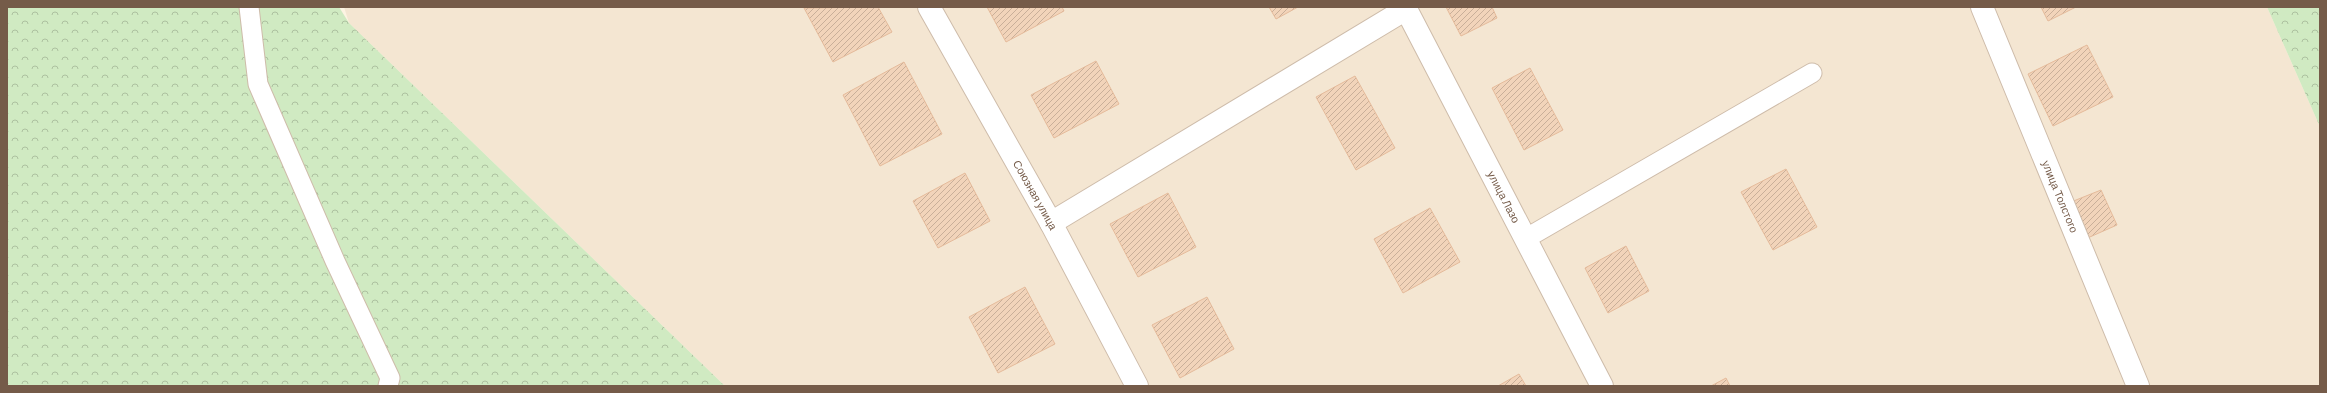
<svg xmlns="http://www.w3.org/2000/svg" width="2327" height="393" font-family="Barlow,sans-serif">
<defs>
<pattern id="forest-crowns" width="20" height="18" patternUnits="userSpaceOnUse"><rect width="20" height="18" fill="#d0eac2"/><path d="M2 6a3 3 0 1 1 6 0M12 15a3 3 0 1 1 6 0" fill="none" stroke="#adc1a0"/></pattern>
<pattern id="building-hatch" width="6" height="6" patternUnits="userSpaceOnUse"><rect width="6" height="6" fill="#f2d4ba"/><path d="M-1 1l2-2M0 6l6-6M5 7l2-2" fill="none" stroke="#c9af99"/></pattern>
</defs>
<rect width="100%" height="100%" fill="#fdf4e3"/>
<path fill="#f4e6d2" d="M344,7h1923l53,120v259h-1595l-376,-363z"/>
<path fill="url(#forest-crowns)" d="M7,7h332l10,16 376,363h-718z
M2267,7h53v120z"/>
<path fill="url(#building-hatch)" stroke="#e5bb9b" d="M878,7l14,25 -59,30 -29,-54z
M987,7h75l2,4 -58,31z
M1269,7h29l-22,12z
M1446,7h46l5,11 -36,18z
M2041,7h35l-28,14z
M2087,45l26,52 -60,29 -25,-52z
M1096,61l23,43 -65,34 -23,-43z
M904,62l38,72 -62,32 -37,-71z
M1530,68l33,62 -39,20 -32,-62z
M1355,76l40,72 -39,22 -40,-73z
M1786,169l31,58 -44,23 -32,-58z
M965,173l25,48 -52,27 -25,-47z
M2101,190l16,35 -34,15 -17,-36z
M1168,193l28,54 -58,30 -28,-53z
M1430,208l30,54 -57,31 -29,-54z
M1626,246l23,45 -41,22 -23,-45z
M1025,287l30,57 -57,29 -29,-56z
M1207,297l27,52 -54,29 -28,-53z
M1519,374l7,12h-28z
M1726,378l4,8h-19z"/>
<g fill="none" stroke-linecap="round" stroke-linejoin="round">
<g stroke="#cebcaa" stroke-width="21">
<path id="service" d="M249,7l9,77 77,177 55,117 -2,8
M1525,239l287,-166"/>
</g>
<g stroke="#cebcaa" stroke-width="24">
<g id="minor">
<path id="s1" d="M929,7l122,216 86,163"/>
<path id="s2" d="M1405,7l197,379"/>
<path id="s3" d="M1982,7l156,379"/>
<path d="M1051,223l355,-214"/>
</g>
</g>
<use href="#service" stroke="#fff" stroke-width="19"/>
<use href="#minor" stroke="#fff" stroke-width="22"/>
</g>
<g text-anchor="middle" stroke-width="3" stroke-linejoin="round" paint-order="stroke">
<g font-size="11" fill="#755b49" stroke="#fff8ea">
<text dy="4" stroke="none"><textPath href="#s1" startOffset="216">Союзная улица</textPath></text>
<text dy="4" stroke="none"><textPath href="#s3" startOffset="205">улица Толстого</textPath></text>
<text dy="4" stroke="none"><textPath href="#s2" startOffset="214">улица Лазо</textPath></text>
</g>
</g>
<rect width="2327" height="393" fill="none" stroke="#755b49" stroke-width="16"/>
</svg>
